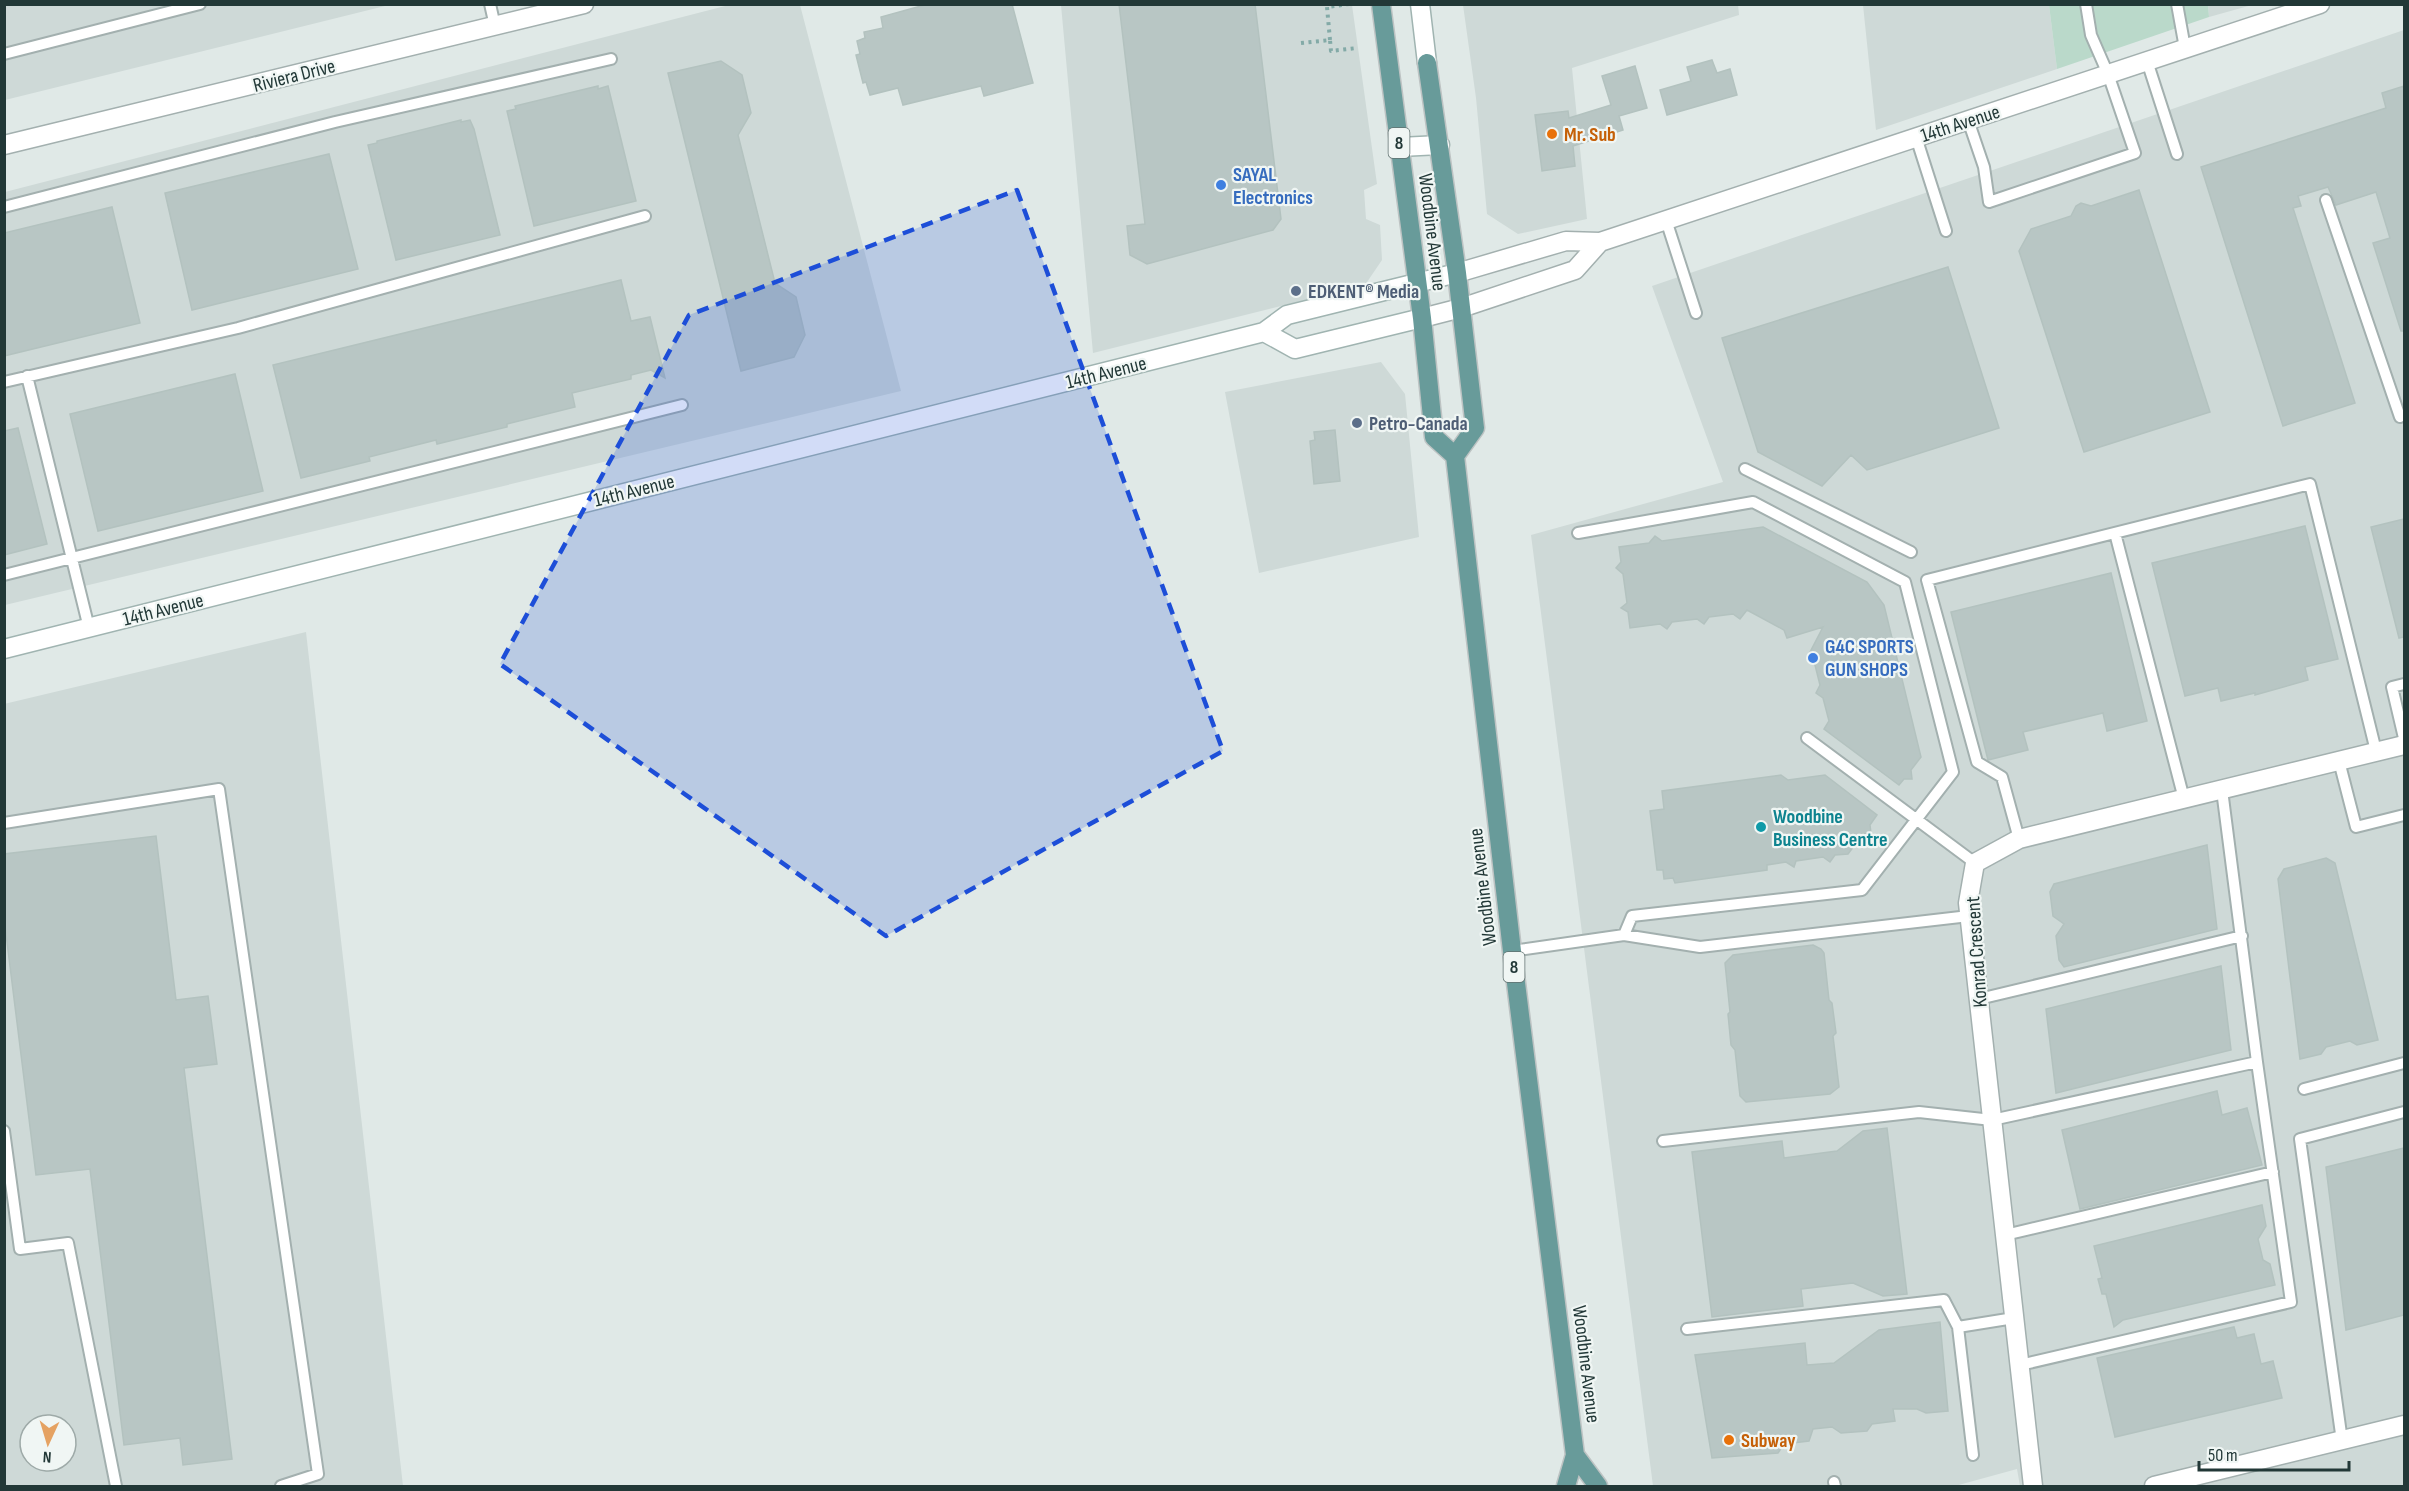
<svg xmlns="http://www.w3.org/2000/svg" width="2409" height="1491" font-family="'Sofia Sans Condensed',sans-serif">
<rect width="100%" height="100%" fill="#e0e9e7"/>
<path fill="#ced9d7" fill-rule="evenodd" d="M5,4l384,1 -384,95z
M1738,4l1,11 -167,53 15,151 -69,15 -31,-20 -11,-116 -13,-93z
M2208,4l44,1 -43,12z
M729,5h71l101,386 -896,214v-413z
M1061,5h291l25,179 -13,6 2,29 14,6 2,35 -17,25 -272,68z
M1863,5h186l8,64 -181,61z
M2404,30v1456h-384l-3,-17 -62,17h-302l-122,-951 192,-53 -71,-196z
M1381,362l24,32 14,143 -160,36 -34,-181z
M306,632l97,854h-398l-1,-782zM30,1425h36v36h-36z"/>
<path fill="#bad9ca" d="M2049,5h159l1,12 -152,52z"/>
<path fill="#b8c6c4" stroke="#b3c2bf" stroke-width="1.5" d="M928,4h84l21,79 -49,13 -3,-10 -78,19 -5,-17 -28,7 -4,-13 -3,1 -7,-28 4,-1 -3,-13 8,-3 -1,-6 19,-4 -2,-11z
M1119,4h136l26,215 -8,11 -126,34 -17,-9 -3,-29 18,-2z
M1712,60l5,13 13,-4 7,26 -70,20 -7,-25 31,-9 -4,-14z
M721,61l21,14 9,38 -13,22 37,148 21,14 9,38 -11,22 -53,14 -73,-298z
M1635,66l12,42 -28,8 4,14 -50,16 2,20 -33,5 -7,-56 33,-4 1,7 42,-13 -9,-29z
M598,86v3l10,-3 28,115 -102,25 -27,-115 9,-2 -1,-3z
M2404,86v245h-3l-28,-88 17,-5 -14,-46 -40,13 -8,-18 -30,9 3,10 -8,2 62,195 -72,23 -82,-259 185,-59 -4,-15z
M461,120v2l9,-2 4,9 26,106 -104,25 -28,-115 9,-2v-2z
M329,154l29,115 -166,41 -27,-117z
M2139,190l71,222 -126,40 -65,-201 12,-22 40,-13 5,-10 5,-3 10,3z
M112,207l28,116 -136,33v-123z
M1948,267l51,161 -132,42 -16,-15 -29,31 -64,-34 -36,-114z
M621,280l10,41 19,-4 15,61 -14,-8 -20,5v4l-59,14 3,14 -68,17v3l-70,17 -1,-4 -67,17 1,4 -69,17 -28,-113z
M235,374l28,117 -165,40 -28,-117z
M18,428l29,116 -43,11v-124z
M1335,430l5,51 -26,3 -4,-43 5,-1 -1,-8z
M2404,519v118l-5,1 -28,-111z
M2305,526l33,133 -33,8 3,13 -53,15v-2l-34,8 -3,-13 -33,8 -33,-133z
M1763,527l104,55 17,23 37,152 -10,13 1,9h-8l-5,6 -75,-56 5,-8 -6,-23 -7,-5 4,-8 -6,-24 -7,-3 16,-31 -36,11 -3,-8 -37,-20 -7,9 -7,-5 -24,3 -5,7 -7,-5 -25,3 -5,7 -7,-5 -30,4 -2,-16 -7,-4 6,-5 -4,-29 -7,-6 5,-6 -2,-15 30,-4 6,-7 7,5z
M2111,573l36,148 -40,10 -4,-18 -80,19 5,18 -40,10 -37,-148z
M1781,775l7,5 37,-5 52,40 -7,10 1,8 -8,1 -15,20 -13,1 -5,7 -7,-5 -27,4 -2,6 -8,-5 -19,3v5l-92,13 -2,-5 -9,1 -1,-9h-6l-7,-59 14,-2 -2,-18z
M156,836l20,164 32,-4 9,68 -33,4 48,391 -49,6 -3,-27 -56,7 -34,-276 -54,6 -32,-257v-64z
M2207,845l10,84 -153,38 -5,-7 -3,-24 8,-12 -11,-8 -3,-24 4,-8z
M2326,858l9,5 43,177 -21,5 -7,-4 -24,6 -5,7 -21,5 -22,-180 6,-10z
M1813,945l8,4 3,4 5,47 3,3 4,30 -3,3 6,51 -9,7 -84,8 -6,-6 -5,-46 -4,-5 -3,-31 2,-2 -5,-49 8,-8z
M2221,966l10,84 -175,43 -10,-84z
M2217,1091l5,24 25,-7 15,57 -182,44 -18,-79z
M1887,1128l20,166 -24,2 -30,-13 -52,6 2,17 -91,11 -20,-165 90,-11 2,17 53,-7 26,-20z
M2404,1148v167l-58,15 -20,-163z
M2262,1205l4,21 -8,13 5,21 7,4 5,21 -152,35 -9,7 -8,-33h-4l-4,-15 4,-1 -8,-32z
M1940,1322l8,89 -22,2 -9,-4h-24l2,12 -23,3 -5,7 -26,2 -9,-6 -19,2 -4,12 -25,3 -6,9 -66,5 -17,-103 110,-12 2,22 27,-2 45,-33z
M2234,1327l3,11 17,-4 7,30 12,-3 9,37 -167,39 -18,-79z"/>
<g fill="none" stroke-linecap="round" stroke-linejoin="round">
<g stroke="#a3b0af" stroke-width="14">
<path id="service" d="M490,4l5,22
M2177,4l8,44
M4,54l196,-50
M2147,61l30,93
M1968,120l16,47 5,35 146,-49 -27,-79 -17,-39 -5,-31
M1916,137l30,94
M2326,200l74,217
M4,207l331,-85 276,-63
M1666,220l30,93
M27,376l62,252
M4,382l234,-54 407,-112
M1745,469l166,83
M2115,533l69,266
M4,575l678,-170
M2404,684l-12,3 12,51
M1807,738l168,125
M2339,761l17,66 48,-12
M4,823l215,-34 99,685 -37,12
M2019,839l-17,-62 -25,-15 -50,-182 383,-96 66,267
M1624,935l76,12 269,-31
M1512,951l112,-16 8,-19 230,-26 91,-118 -48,-190 -152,-80 -175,31
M1979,999l263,-63
M2304,1089l100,-26
M4,1131l16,118 48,-6 48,243
M1663,1141l256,-29 73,8 265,-58
M2005,1235l268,-63
M1958,1327l56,-9
M1687,1329l257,-29 14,27 15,128
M2020,1365l271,-63 -34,-240 -35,-272
M2342,1441l-42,-302 104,-27
M1834,1482l1,4"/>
</g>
<g stroke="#a3b0af" stroke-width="21">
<path id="minor" d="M4,145l580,-141
M1457,273l109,-32 34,1 720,-238
M1461,308l114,-38 25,-28
M2033,1486l-65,-583 7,-40 44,-24 385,-94
M2154,1486l250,-61"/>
</g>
<g stroke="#a3b0af" stroke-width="21">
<path id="tertiary" d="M1422,318l39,-10"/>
</g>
<g stroke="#a0b4b1" stroke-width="21">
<path id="secondary" d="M1420,4l7,59
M1400,147l40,-2
M1264,332l31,17 127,-31
M4,649l1260,-317 23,-17 170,-42"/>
</g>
<g stroke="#bdc3c3" stroke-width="21">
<path id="primary" d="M1381,4l41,314 12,119 21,19 57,495 63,504 -9,31
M1427,63l30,210 18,155 -20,28
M1575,1455l23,31"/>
</g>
<path stroke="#83aaa7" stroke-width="4" stroke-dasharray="3 4.5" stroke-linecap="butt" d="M1330,40l-3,-33 22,-3
M1301,43l29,-3 1,11 26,-3"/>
<use href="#service" stroke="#fff" stroke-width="10"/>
<use href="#minor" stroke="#fff" stroke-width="18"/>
<use href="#tertiary" stroke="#fff" stroke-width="18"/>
<use href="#secondary" stroke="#fff" stroke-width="18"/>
<use href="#primary" stroke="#689b9a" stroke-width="18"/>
</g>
<path fill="#1d4ed8" fill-opacity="0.2" stroke="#1d4ed8" stroke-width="4.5" stroke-dasharray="12 8" stroke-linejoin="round" d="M1017,190l206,561 -337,185 -386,-272 189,-349z"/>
<g fill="#e8710a" stroke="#f0f6f4" stroke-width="2">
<circle cx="1552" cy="134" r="6"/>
<circle cx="1729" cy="1440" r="6"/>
</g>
<g fill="#3f7fe0" stroke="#f0f6f4" stroke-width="2">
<circle cx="1221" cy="185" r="6"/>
<circle cx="1813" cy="658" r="6"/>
</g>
<g fill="#5c6f8a" stroke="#f0f6f4" stroke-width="2">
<circle cx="1296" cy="291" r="6"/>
<circle cx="1357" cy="423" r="6"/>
</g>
<circle fill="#0f9aa8" stroke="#f0f6f4" stroke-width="2" cx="1761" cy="827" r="6"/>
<g text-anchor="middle" stroke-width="4.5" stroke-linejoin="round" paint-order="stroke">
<g fill="#f0f6f4" stroke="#607170" stroke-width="1.5">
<rect x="1388.5" y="128" width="21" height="30" rx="4.5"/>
<rect x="1503.5" y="952" width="21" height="30" rx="4.5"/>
</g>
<g font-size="18" font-weight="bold" fill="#223837">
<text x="1399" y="149">8</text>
<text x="1514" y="973">8</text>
</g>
<g font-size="20" fill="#223837" stroke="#f0f6f4">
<text transform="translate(294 75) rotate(-14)" y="7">Riviera Drive</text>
<text transform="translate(1960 123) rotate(-18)" y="7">14th Avenue</text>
<text transform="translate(1433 232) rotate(83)" y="7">Woodbine Avenue</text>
<text transform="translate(1106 372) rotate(-14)" y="7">14th Avenue</text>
<text transform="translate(634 490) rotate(-14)" y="7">14th Avenue</text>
<text transform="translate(163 609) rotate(-14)" y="7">14th Avenue</text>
<text transform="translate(1482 887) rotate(-97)" y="7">Woodbine Avenue</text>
<text transform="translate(1976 952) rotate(-94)" y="7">Konrad Crescent</text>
<text transform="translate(1587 1364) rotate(83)" y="7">Woodbine Avenue</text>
</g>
<g font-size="20" font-weight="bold" fill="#c56008" stroke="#f0f6f4" text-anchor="start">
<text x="1564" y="141">Mr. Sub</text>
<text x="1741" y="1447">Subway</text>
</g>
<g font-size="20" font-weight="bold" fill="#366cbe" stroke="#f0f6f4" text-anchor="start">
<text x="1233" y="181">SAYAL<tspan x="1233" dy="23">Electronics</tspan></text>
<text x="1825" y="653">G4C SPORTS<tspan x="1825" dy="23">GUN SHOPS</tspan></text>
</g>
<g font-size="20" font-weight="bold" fill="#4e5e75" stroke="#f0f6f4" text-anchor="start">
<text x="1308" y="298">EDKENT® Media</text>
<text x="1369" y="430">Petro-Canada</text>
</g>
<g font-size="20" font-weight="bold" fill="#0d838f" stroke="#f0f6f4" text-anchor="start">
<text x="1773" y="823">Woodbine<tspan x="1773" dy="23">Business Centre</tspan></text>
</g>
</g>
<rect width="2409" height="1491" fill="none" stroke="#223837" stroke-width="12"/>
<g transform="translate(48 1443) rotate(184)"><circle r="28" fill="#f0f6f4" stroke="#9eaaa8" stroke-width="1.5"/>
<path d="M0-4.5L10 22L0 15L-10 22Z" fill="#e5a262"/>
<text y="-9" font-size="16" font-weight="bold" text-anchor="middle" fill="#223837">N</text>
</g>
<path d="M2199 1461v9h150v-9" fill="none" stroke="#223837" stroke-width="3"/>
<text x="2208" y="1461" font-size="18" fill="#223837" stroke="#f0f6f4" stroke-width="4.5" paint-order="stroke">50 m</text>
</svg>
